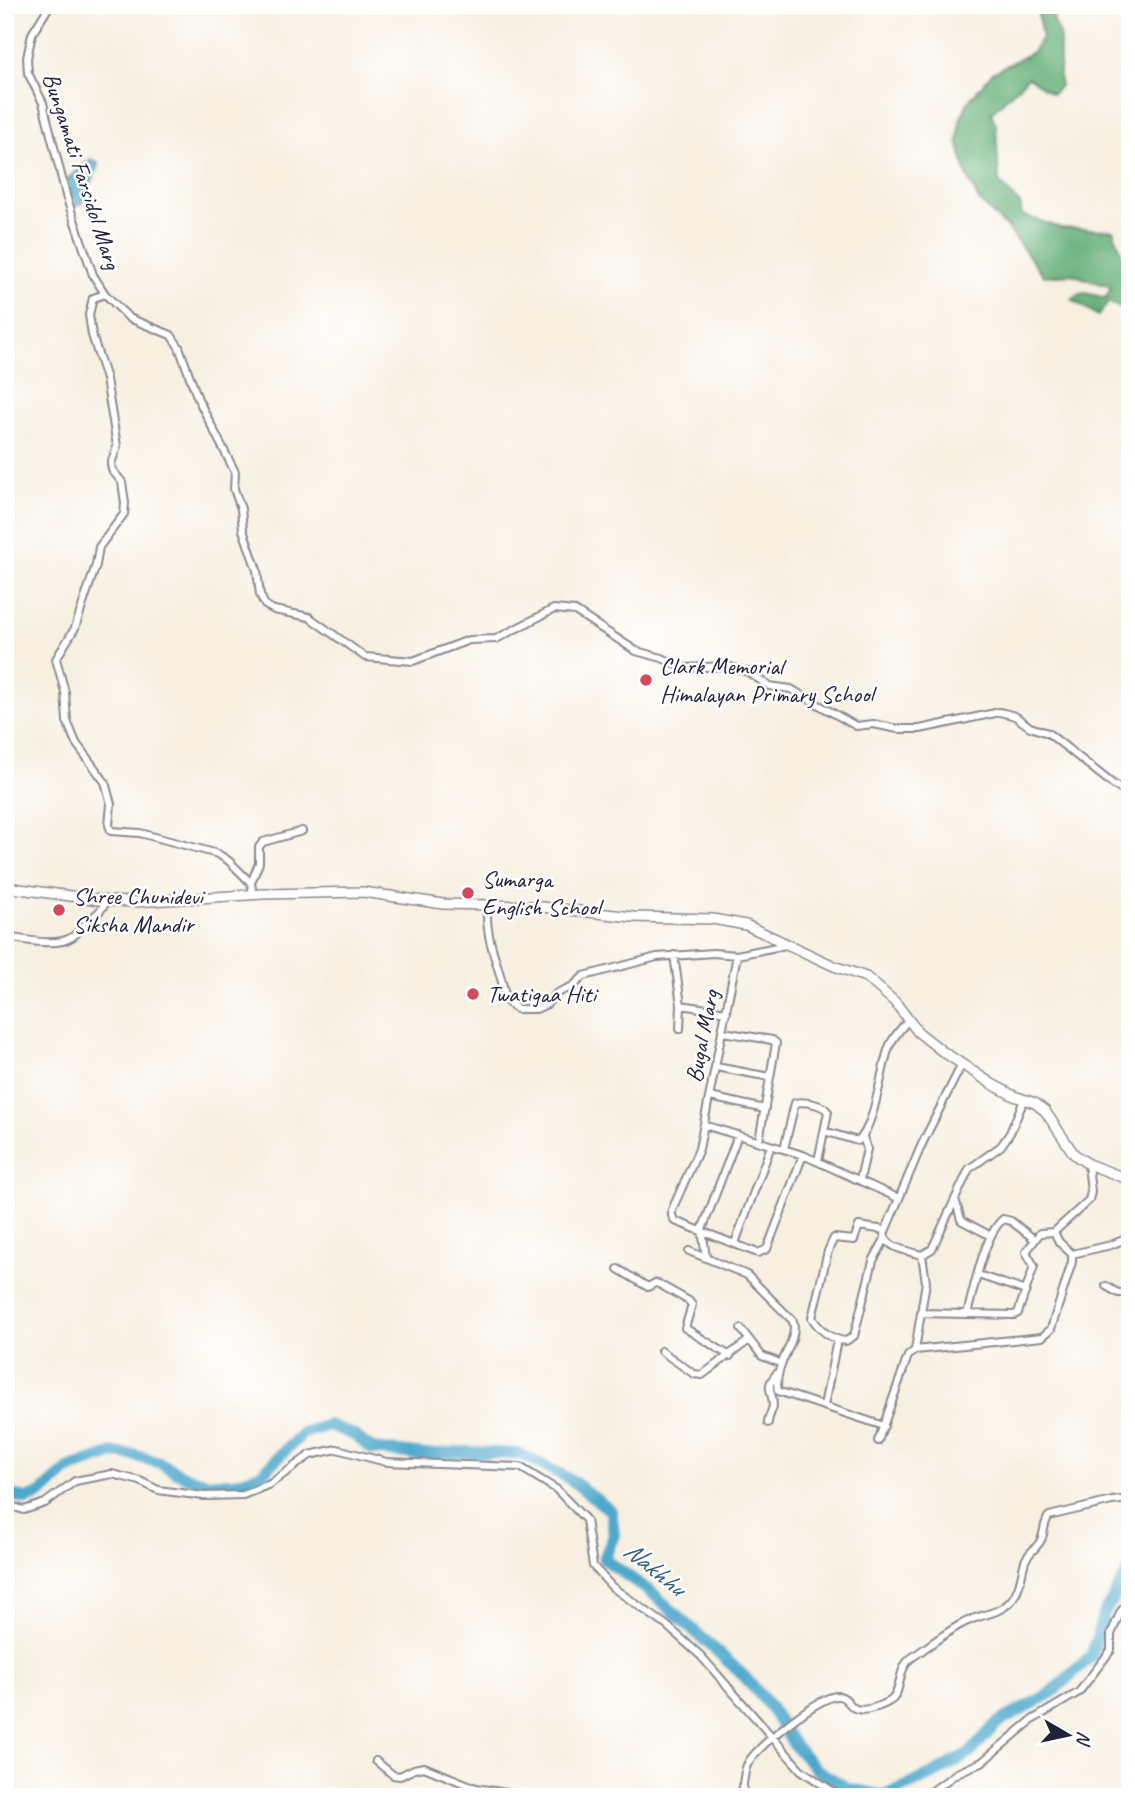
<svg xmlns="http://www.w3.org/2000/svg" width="1135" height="1802" font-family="Caveat,sans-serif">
<rect width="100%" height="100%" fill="#fff"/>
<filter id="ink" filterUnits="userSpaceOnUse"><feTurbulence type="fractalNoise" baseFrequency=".0143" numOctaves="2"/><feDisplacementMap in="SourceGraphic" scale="14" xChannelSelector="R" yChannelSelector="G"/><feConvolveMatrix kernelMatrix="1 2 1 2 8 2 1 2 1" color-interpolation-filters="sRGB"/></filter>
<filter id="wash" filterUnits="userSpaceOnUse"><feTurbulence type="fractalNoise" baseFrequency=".00686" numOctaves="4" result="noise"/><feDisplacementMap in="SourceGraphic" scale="28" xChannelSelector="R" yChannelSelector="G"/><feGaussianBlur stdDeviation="1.57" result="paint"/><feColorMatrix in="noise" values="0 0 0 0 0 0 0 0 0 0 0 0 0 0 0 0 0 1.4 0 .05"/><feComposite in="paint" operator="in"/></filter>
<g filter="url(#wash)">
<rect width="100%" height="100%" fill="#f7f0e1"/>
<path fill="#65af77" stroke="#446859" stroke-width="2" d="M1042,5h17l-6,14 7,17v50l-8,8 -24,-17 -37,36 5,11 3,58 21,22 2,11 39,13 52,2 17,46v37l-21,-11 -11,14 -26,-17 10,-7 24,6 5,-11 -40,-13 -27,2 -36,-47 -29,-28 -13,-28 -8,-31 2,-22 8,-18 24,-29 41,-21 9,-15 -4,-22z"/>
<path fill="#4ea8cc" stroke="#386584" stroke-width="2" d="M91,159l8,5 -1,4 -16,36 -6,2 -11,-25z"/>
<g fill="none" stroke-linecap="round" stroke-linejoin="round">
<path stroke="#4ea8cc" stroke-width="12" d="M5,1493l21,6 14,-5 28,-25 45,-16 20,2 27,8 24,13 24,7h27l25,-8 43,-42 26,-8 25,10 18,14 53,6 39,-3 56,2 50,25 41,32 3,24 -10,24 53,38 86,78 25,29 26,41 23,25 30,18 38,8 48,-22 37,-21 26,-29 55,-31 41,-38 11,-40 27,-46"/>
</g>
</g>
<g filter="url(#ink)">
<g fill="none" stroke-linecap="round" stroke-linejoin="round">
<g stroke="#8c898e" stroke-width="10">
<path id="street" d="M50,5l-18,29 -5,24 1,15 15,30 24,96 26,76 12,19 24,24 42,17 8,12 19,52 37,73 -1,17 7,20 2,21 14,40 3,25 5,10 9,5 35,7 56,40 48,4 56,-21 27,-1 58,-30 21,2 61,40 26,7 22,10 43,-2 21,6 21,14 22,3 65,37 17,-2 25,5h22l80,-17 15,4 15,11 18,6 66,52 16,10
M105,294l-12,4 -4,17 3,20 14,44 11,67 -6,18 1,6 10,12 3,21 -1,11 -25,33 -3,18 -21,63 -19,31 9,33 2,29 9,22 29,39 6,22 -2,21 2,6 29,2 78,21 11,7 22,22
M253,894l-2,-11 8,-20v-16l4,-5 39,-11
M487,907c-2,37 14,59 19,94l11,8h19l11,-5 10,-11 16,-7 11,-10 73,-19 56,-4 24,2 49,-10
M5,937c19,2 50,11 67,0 6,-4 11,-11 16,-16 9,-7 13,-10 19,-20
M674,955l7,50 -1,24
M737,955l-38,194 -27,61v6l3,5 83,32 9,-4 36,-94
M681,1005l46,7
M723,1032l49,8 4,3 -17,98
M962,1064l-40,80 -38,90c3,15 25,17 38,21l10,-6 37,-80 32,-23 9,-13 14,-33
M716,1067l54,10
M710,1097l55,12
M704,1125l99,30 95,43
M824,1131l30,9 4,1c17,-14 23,-72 31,-94 4,-10 12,-18 19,-27
M784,1149l11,-46c9,-2 28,1 33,9l-10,49
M860,1179l7,-30 -4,-12
M956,1202l5,18 28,15
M885,1239l-12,22 -19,75 -8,5c-14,-1 -26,-11 -34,-23l16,-67 6,-13 20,2 5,-14 26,4
M735,1243l36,-97
M689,1251l58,24 46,46c6,22 -21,44 -15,70l106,35
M1072,1254l39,-9 19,-8
M706,1257l-4,-27 36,-95
M618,1269l30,18 7,-4 4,1 30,17 3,4 -7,23 45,28
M978,1275l48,16
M1106,1286l12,7h12
M921,1313l93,2 4,-2 16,-47 -8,-14 14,-19 14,-1
M967,1314c7,-25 17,-79 36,-95l8,2 23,18
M741,1329l21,27 18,7
M915,1350l127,-13 9,-8 21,-67v-8l-13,-12 -5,-10 35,-32 2,-8 -3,-28
M661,1351l33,23 8,1 46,-34
M824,1406l13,-66
M768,1423c0,-7 4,-11 5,-17 0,-18 -10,-17 5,-34
M878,1441l30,-85 7,-6 11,-68 -4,-27
M5,1504l19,6 21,-7 30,-22 37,-7 28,7 18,9 46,6 39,-1 27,-11 40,-29 27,-6 49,13 134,5 36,22 30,31 7,46 19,21 54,38 35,31 100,114 40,27
M376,1761l17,14 7,1 14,-7 10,-2 52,21 55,9
M742,1797c1,-11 1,-22 5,-32 7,-17 73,-70 91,-69 8,0 11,9 16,12 9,5 28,-2 36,-7 12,-7 7,-31 20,-42 13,-9 44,-33 58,-38 14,-7 31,-7 43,-20 9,-11 10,-26 14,-40 4,-9 12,-13 16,-21 4,-8 2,-16 8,-24l63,-15 18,-2
M924,1797l33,-24 25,-11 50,-42 47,-28 32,-42v-16l10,-23 9,-10"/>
</g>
<g stroke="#8c898e" stroke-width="12">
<path id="secondary" d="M5,887l102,14 27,1 129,-8 100,-2 80,12 90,2 100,11 80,2 33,6 88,41 32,11 29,25 23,30 24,19 50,33 22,12 21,7 10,8 29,43 14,10 42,16"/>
</g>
<use href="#street" stroke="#fff" stroke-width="6"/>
<use href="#secondary" stroke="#fff" stroke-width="9"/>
</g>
</g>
<g fill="#d1495b" stroke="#fff" stroke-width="2.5">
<circle cx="646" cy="680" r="7"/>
<circle cx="468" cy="893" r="7"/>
<circle cx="59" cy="910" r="7"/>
<circle cx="473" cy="994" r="7"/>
</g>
<g text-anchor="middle" stroke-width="5" stroke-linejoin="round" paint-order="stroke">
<g font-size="24" fill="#22223b" stroke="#fff">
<text transform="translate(82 171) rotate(72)" y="8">Bungamati Farsidol Marg</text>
<text transform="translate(702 1036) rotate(-79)" y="8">Bugal Marg</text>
</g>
<g font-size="24" fill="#22223b" stroke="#fff" text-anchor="start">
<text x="660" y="674">Clark Memorial<tspan x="660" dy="28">Himalayan Primary School</tspan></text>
<text x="482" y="887">Sumarga<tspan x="482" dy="28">English School</tspan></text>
<text x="73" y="904">Shree Chunidevi<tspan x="73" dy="28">Siksha Mandir</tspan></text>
<text x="487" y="1002">Twatigaa Hiti</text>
</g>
<g font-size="26" font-style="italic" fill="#365e7c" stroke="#fff">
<text transform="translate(655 1568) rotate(39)" y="9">Nakhhu</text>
</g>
</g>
<rect width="1135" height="1802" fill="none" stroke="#fff" stroke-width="28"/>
<g transform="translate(1068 1735) rotate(99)" stroke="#ffffff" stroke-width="5" paint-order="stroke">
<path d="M0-5L12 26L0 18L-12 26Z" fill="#22223b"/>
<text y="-10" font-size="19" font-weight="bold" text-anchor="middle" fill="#22223b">N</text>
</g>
</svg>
